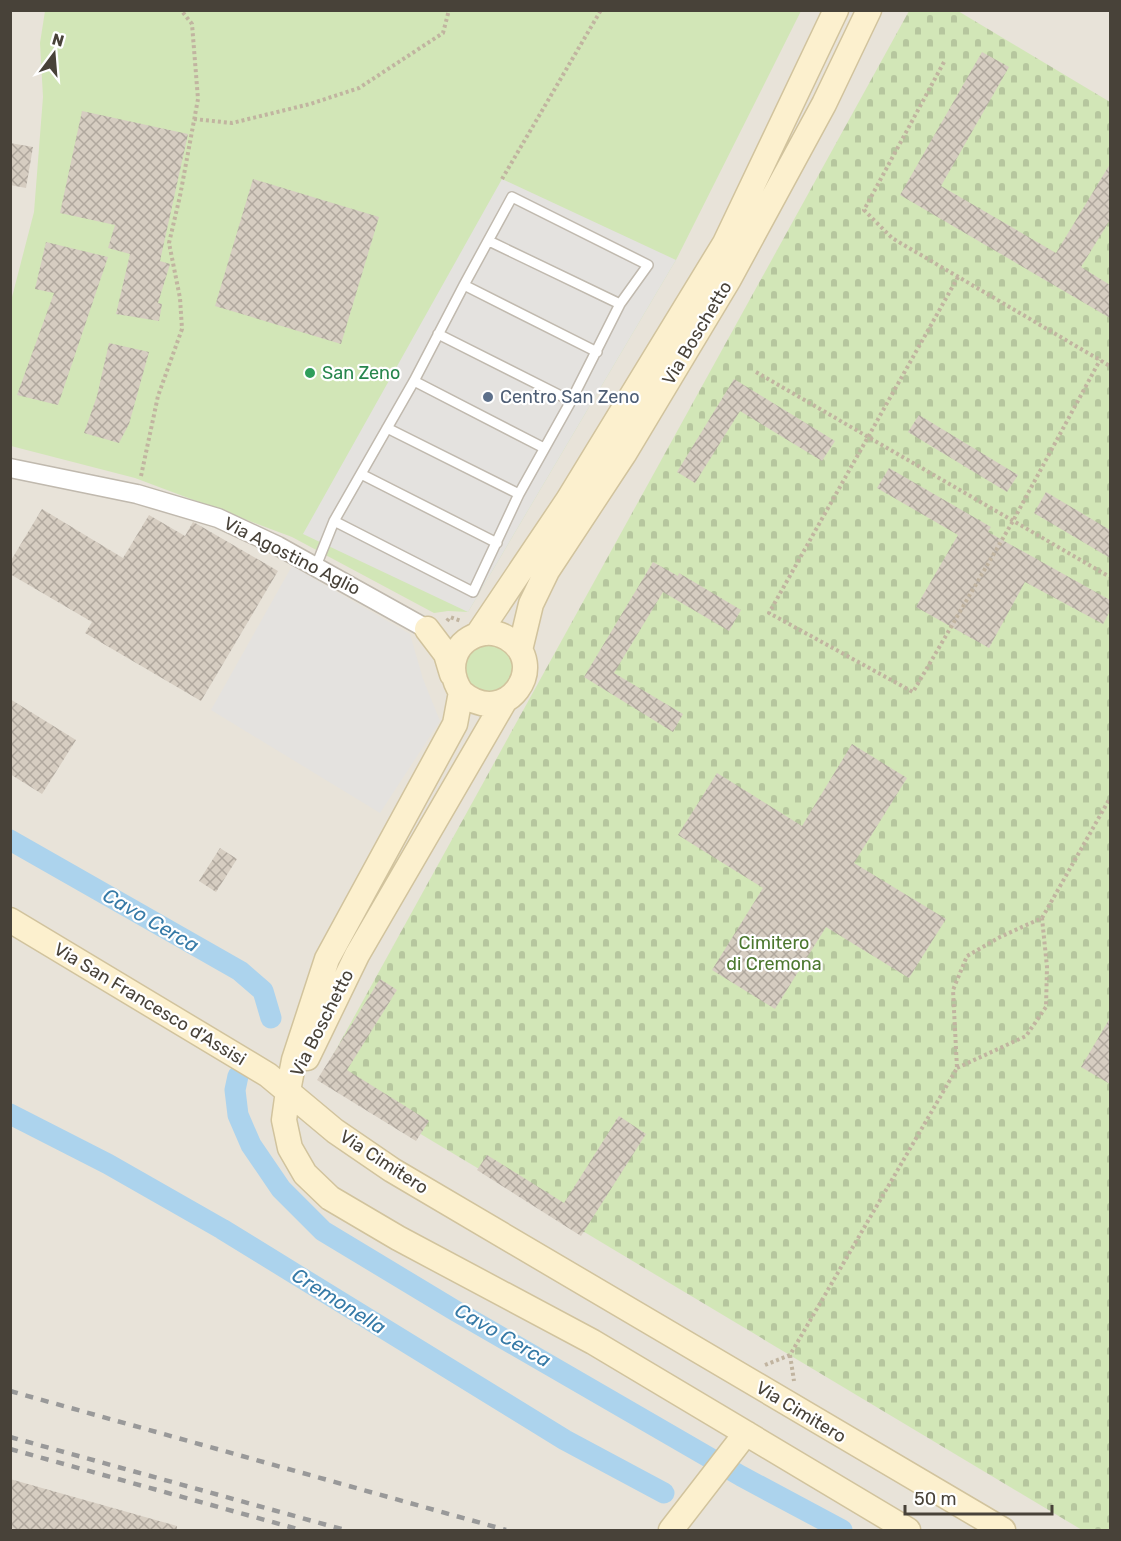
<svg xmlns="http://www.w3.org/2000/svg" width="1121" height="1541" font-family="Rubik,sans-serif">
<defs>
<pattern id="cemetery-stones" width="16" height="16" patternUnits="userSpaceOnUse" patternTransform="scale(1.5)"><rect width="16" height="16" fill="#d2e6b7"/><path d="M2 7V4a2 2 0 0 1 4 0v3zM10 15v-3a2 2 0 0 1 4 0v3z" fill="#b6c69e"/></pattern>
<pattern id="building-cross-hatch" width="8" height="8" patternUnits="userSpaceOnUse" patternTransform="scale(1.5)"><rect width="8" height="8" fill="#d6cdc1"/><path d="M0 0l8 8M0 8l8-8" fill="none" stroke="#b0a89e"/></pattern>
</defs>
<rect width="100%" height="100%" fill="#f5f1eb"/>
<path fill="#e8e3d9" d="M11,11h1099v1519h-1099z"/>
<path fill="#d2e6b7" d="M45,11h756l-125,249 -208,352 -20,-1 -14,2 -142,-76 -157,-59 -124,-32v-145l23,-89 9,-115 -3,-54z
M465 669a24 24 0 1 1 48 0a24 24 0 1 1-48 0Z"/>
<path fill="url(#cemetery-stones)" d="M909,11h49l152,91v1428h-28l-760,-455z"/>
<path fill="#e4e2df" d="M502,179l174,81 -208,352 -165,-78z
M292,566l118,68 13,45 17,42 -60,92 -169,-103z"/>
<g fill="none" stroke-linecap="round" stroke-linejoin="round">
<path stroke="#acd3ed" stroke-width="21" d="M10,840l230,131 23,20 8,27
M238,1076l-3,14 3,25 13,30 30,44 42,42 131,79 287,166 101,54
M10,1114l98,50 114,65 343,211 99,53"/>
</g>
<path fill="url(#building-cross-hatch)" d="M982,52l27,15 -68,119 115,67 54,-89v56l-29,47 29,18v33l-210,-123z
M82,111l106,23 -28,127 10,3 -12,39 4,1 -3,17 -43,-7 14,-60 -22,-6 7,-23 -55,-12z
M10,143l23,4 -7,41 -16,-3z
M253,179l126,38 -38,127 -126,-38z
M46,242l62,15 -50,148 -41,-10 37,-102 -19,-4z
M109,343l40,9 -20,72 -10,19 -35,-10 13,-37z
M734,379l101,62 -13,20 -82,-50 -45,72 -18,-11z
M919,415l99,60 -11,17 -99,-60z
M889,468l102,59 -3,5 122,68v11l-7,13 -78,-42 -36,66 -73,-41 42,-72 -81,-47z
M1046,492l64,38v28l-76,-45z
M42,509l81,49 26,-43 36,21 8,-14 4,2 81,47 -77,130 -116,-68 7,-11 -82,-48v-12z
M653,562l25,14 1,-3 62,37 -12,21 -66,-39 -49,81 69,41 -10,18 -89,-55z
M10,699l66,41 -34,54 -32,-20z
M852,744l55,34 -53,85 92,56 -37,59 -83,-51 -51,82 -63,-39 51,-82 -85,-53 39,-62 85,53z
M220,848l17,11 -21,33 -17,-11z
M380,979l17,11 -50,80 82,51 -13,20 -99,-61z
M1110,1018v66l-29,-17z
M619,1116l27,18 -65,102 -104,-66 10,-15 77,48z
M10,1479l167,47v4h-156l-11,-2z"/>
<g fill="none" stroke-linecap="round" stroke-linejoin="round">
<g stroke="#c0b9ae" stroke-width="12">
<path id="lane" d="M489,241l131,63
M464,285l133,67
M438,334l133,67
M414,381l130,67
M387,428l132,66
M361,474l136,69
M316,566l18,-45 80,-140 50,-96 48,-88 136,68 -28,39 -49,97 -52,93 -46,98 -139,-71"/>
</g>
<g stroke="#c0b9ae" stroke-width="21">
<path id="street" d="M10,468l127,26 81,24 60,28 149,83"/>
</g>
<g stroke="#d1c39d" stroke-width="27">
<path id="secondary" d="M427,629l19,25 6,20
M478,634l90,-134 157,-257 111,-233
M520,650l11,-46 16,-33 77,-117 105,-175 95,-175 45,-94
M461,692c45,39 90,-28 46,-54 -7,-4 -14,-6 -22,-5 -31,5 -40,35 -24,59l-6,32 -128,235 -33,101 -6,31 -4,29 6,28 15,26 25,24 68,40 195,104 315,188
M10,920l258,155 67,56 57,39 611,360
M307,1058l50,-103 147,-253
M671,1530l75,-97"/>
</g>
<path stroke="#c1b4a0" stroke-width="4" stroke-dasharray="3 3" stroke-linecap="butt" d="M944,62l-80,148 28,28 218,128
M194,119l38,4 78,-19 49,-16 84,-55 6,-23
M502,179l99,-169
M958,277l-189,336 144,79 100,-171 87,-161
M756,372l354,205
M141,476l17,-80 24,-67 -2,-31 -11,-55 11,-47 18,-97 -6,-75 -11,-14
M447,621l3,-4 11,4
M957,1068l69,-32 20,-29 1,-40 -5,-49
M790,1355l4,26
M765,1365l25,-10 167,-287 -4,-78 14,-34 33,-19 42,-19 68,-120"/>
<use href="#lane" stroke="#fff" stroke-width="9"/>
<use href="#street" stroke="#fff" stroke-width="18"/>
<use href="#secondary" stroke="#fcf0ce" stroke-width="24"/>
<path stroke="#999" stroke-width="4.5" stroke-dasharray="8 8" stroke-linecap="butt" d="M10,1391l496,139
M10,1437l335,93
M10,1449l291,81"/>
</g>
<circle fill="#2e9e5b" stroke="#fff" stroke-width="2" cx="310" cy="373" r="6"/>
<circle fill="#5c6f8a" stroke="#fff" stroke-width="2" cx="488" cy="397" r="6"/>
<g text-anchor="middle" stroke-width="4.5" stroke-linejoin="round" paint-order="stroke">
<g font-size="18" fill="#484239" stroke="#fff">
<text transform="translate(697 333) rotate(-59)" y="6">Via Boschetto</text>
<text transform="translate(292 556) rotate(27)" y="6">Via Agostino Aglio</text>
<text transform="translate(150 1004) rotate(31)" y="6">Via San Francesco d'Assisi</text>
<text transform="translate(322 1023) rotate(-63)" y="6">Via Boschetto</text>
<text transform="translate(384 1162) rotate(33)" y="6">Via Cimitero</text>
<text transform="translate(801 1412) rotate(31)" y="6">Via Cimitero</text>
</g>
<g font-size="18" fill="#27864d" stroke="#fff" text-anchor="start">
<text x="322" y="379">San Zeno</text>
</g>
<g font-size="18" fill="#4e5e75" stroke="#fff" text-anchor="start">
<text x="500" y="403">Centro San Zeno</text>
</g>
<g font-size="18" fill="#4c782f" stroke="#fff">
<text x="774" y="949">Cimitero<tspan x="774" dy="21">di Cremona</tspan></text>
</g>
<g font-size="20" font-style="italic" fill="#367aa7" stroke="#fff">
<text transform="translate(151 920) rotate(30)" y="7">Cavo Cerca</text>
<text transform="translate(339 1301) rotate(32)" y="7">Cremonella</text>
<text transform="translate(503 1335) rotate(30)" y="7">Cavo Cerca</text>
</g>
</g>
<rect width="1121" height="1541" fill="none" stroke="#484239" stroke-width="24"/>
<g transform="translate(54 54) rotate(16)" stroke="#ffffff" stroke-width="4.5" paint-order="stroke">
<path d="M0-4.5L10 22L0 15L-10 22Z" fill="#484239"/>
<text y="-9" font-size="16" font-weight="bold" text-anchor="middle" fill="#484239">N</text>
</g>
<path d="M905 1505v9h147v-9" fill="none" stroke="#484239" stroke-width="3"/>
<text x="914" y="1505" font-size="18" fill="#484239" stroke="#ffffff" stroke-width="4.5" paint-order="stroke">50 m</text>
</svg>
